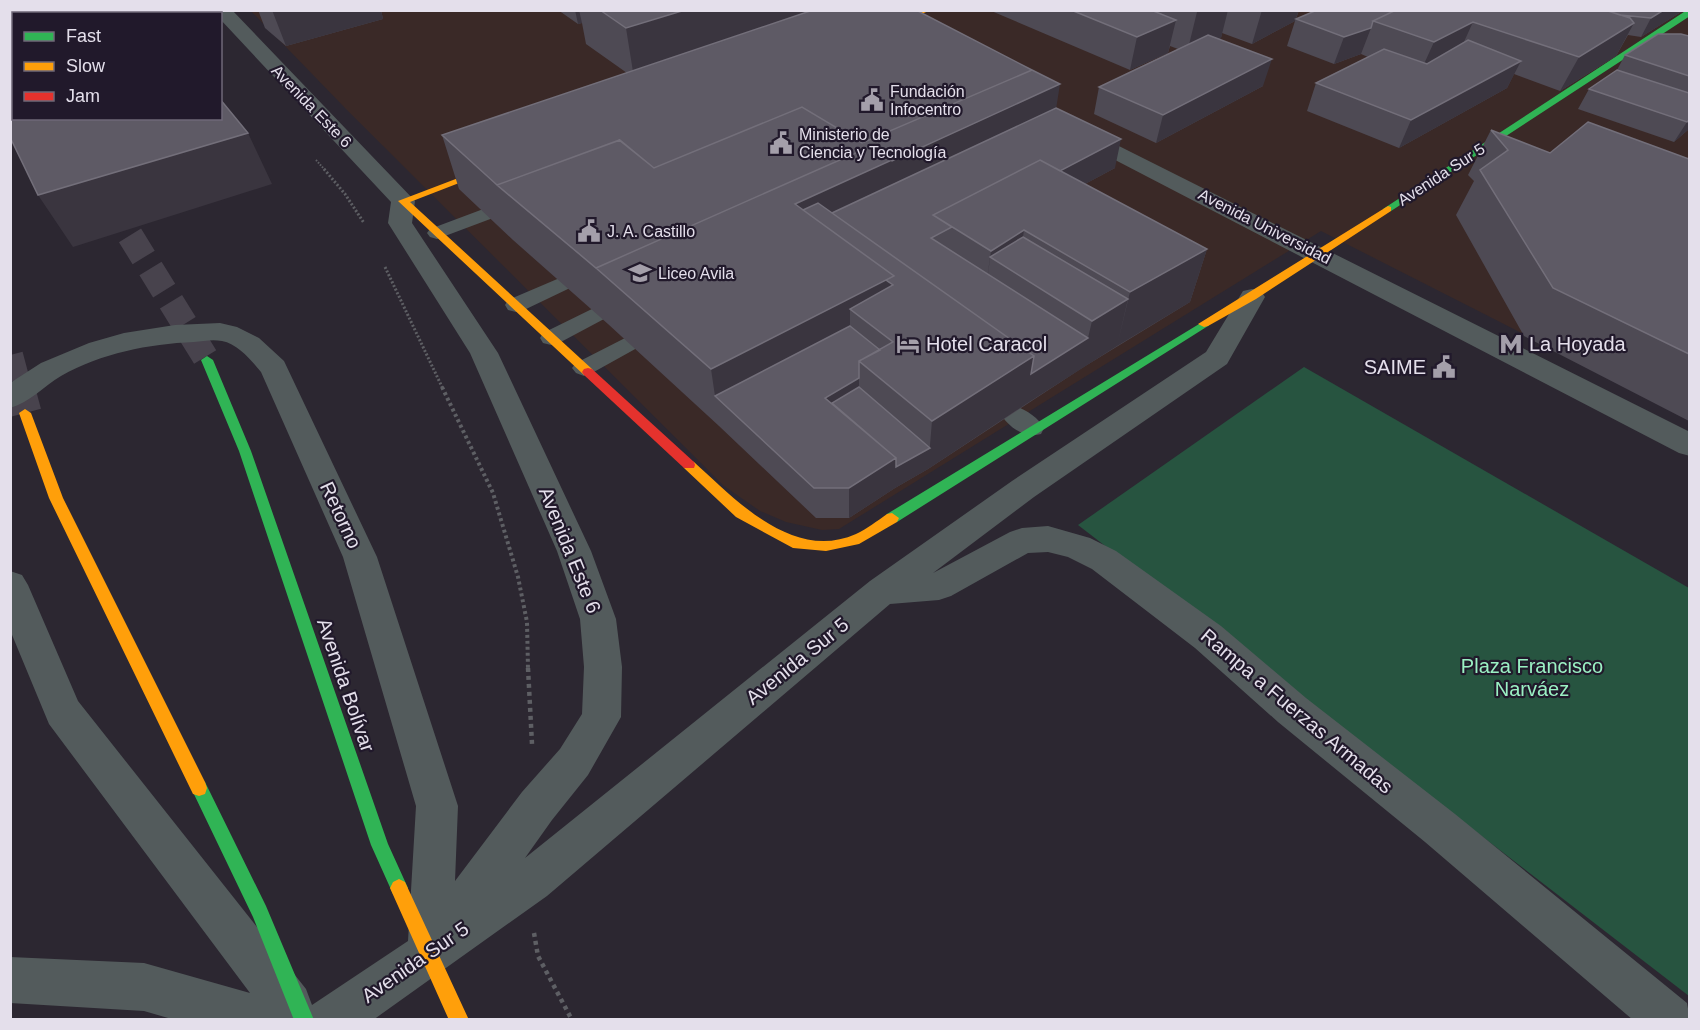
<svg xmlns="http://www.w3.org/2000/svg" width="1700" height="1030" font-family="Helvetica,sans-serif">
<rect width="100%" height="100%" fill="#2c2731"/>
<path fill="#3a2927" d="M251,11h1438v407l-368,-187 -482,298 -17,1 -36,-8 -26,-11 -36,-25 -378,-377z"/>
<path fill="#275440" d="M1304,367l385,221v408l-611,-471z"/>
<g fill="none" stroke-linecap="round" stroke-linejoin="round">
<path stroke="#48434d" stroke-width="20" stroke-dasharray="20 10" stroke-linecap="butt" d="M57,118l32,52"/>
<path stroke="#48434d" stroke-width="26" stroke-dasharray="26 13" stroke-linecap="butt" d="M89,169l118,191
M10,355l9,34"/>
<path stroke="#48434d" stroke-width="33" stroke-dasharray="33 16" stroke-linecap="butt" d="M18,387l7,26"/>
<path stroke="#5e5f64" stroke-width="2" stroke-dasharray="1.5 1.5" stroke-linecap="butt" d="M316,160l9,10"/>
<path stroke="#5e5f64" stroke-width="3" stroke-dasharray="2 2" stroke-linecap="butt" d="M324,169l21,25 19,29
M385,267l58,122"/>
<path stroke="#5e5f64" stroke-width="4" stroke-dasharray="3 3" stroke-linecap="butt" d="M442,387l51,106 25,84 9,45 1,47"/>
<path stroke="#5e5f64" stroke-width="4.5" stroke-dasharray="4 4" stroke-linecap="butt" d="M528,668l4,76
M534,933l4,23 34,64"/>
<path fill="#535b5c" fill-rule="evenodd" d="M486,208l7,2 3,4 -3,4 -56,21 -7,-2 -3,-4 3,-4z
M562,277l8,1 3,5 -3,5 -46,22 -8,2 -8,-2 -3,-5 3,-5z
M596,307l8,2 3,5 -3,5 -45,24 -8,2 -8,-2 -3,-5 3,-5z
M629,336l8,2 3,5 -3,5 -45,25 -8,3 -8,-3 -4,-5 4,-5z
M1012,405c12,3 26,12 32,23l-3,6c-16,5 -33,-7 -41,-21l3,-6z"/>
<path fill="#535b5c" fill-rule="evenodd" d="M213,10h19l183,191 -3,22 86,130 93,198 25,68 6,48 -1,50 -33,58 -36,45 -27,38 345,-277 142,-100 194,-129 37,-61 9,-2 9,2 4,6 -38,67 -193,133 -101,76 77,-41 12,-4 26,-2 42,12 26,13 105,75 85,72 149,116 232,189 3,17h-57l-208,-178 -147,-120 -83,-74 -103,-79 -24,-12 -20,-5 -20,1 -77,43 -12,4 -49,4 -343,292 -174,124h-198l-31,-9 -134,-8v-46l134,6 106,30 -201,-269 -39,-94v-59l12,4 6,10 50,116 228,288 6,16 96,-64 8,-135 -73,-249 -82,-185c-10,-12 -23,-28 -39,-31 -9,-2 -19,0 -28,1 -46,2 -92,11 -133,34 -17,10 -32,27 -51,32v-25l31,-20 48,-20 35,-10 51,-8 45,-2 17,4 22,11 25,23 93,196 81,249 -3,75 67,-89 38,-43 22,-35 2,-47 -4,-48 -23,-68 -87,-198 -82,-130 3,-21 -171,-183v-5h-5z
M1077,125l613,307v24l-11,-3 -610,-317 -3,-5 3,-5z"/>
<path fill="#30b455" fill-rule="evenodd" d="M1687,10h3v6l-299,195 -8,-2z
M1204,321l6,3 -2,2 -311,196h-10l-2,-4 2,-4z
M207,356l6,4 38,91 137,393 20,44 -3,6 -6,3 -6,-3 -22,-49 -132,-394 -38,-91z
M199,780l6,2 61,124 48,114h-20l-41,-103 -62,-129 2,-6z"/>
<path fill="#ff9f0a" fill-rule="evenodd" d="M920,10h11l-49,20 -7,-2z
M495,164l8,2 -93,36 182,167 2,3 -2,3h-8l-186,-174z
M1388,206l3,1v4l-135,88 -48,27 -4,1 -6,-3z
M25,409l6,4 32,85 142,284 2,6 -2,6 -6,2 -6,-2 -144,-296 -30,-85z
M689,460l5,2c42,38 99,100 162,72 11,-5 21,-13 31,-20l5,-1 7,5 -2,4 -38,22 -33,7 -33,-3 -57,-31 -52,-49 -1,-3 1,-3z
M399,879l6,3 64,138h-20l-59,-132 3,-6z"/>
<path fill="#e5322d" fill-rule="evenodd" d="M588,368l4,1 102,93 1,3 -1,3h-10l-100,-93 -2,-3 2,-3z"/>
</g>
<path fill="#4e4a54" d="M258,10h123l2,9 -97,27 -21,-18z
M558,10h358l140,98 59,60 -30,16 122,65 -17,53 -108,66 -154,101 -33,19 -46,30h-33l-97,-92 -111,-102 -95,-84 -54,-51 -17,-54 185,-62 -41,-29 -4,-21 -4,1z
M989,10h310l-3,9 388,-9 -43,27 -13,-2 -12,21 -56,35 -46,-17 -7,14 -108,60 -92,-37 9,-28 52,-26 -7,-3 -27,10 -47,-18 8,-25 -43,23 -30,-11 -1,5 -3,1 45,47 -107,57 -62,-29 5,-27 79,-38 -8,-3 -2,7 -38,17z
M1689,36v93l-15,13 -96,-33 11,-20 28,-19 8,-15z
M1491,130l59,23 139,6v262l-165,-85 -68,-121 18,-34 -6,-6z"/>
<path fill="#3a353f" d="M272,10h109l2,9 -97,27z
M575,10h4l3,13 -4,1z
M685,10h128l-179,68 -8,-50z
M1200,10h28l-7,28 -34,15 10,-41z
M1262,10h37l-4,11 -43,23z
M1664,10h20l-43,27 10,-19z
M1176,20l-8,33 -38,17 7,-33z
M1473,22l-15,33 -39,20 15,-33z
M1634,23l-18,33 -56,35 19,-34z
M1371,28l-10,26 -27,10 10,-27z
M1272,59l-9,27 -107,57 7,-28z
M1521,61l-14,27 -108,60 12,-28z
M1060,84l-8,51 -410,173 220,-158 166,-52z
M1689,120v9l-15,13 13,-20z
M248,133l24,51 -199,63 -35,-52z
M1121,139l-6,29 -139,74 -24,-15z
M1024,230l-6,44 -28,-17 -6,47 7,-53z
M1207,249l-17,53 -73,44 13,-54z
M894,276l-3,56 -41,-23v46l-135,41 -4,-27z
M1128,299l-11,47 -91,58 -98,65 4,-48 102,-65 54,-18 4,-17z
M859,378v31l-18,10 -16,-21z
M930,448l-2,21 -33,19 -46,30v-30l47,-30z"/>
<path fill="#5e5a65" stroke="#736f7a" stroke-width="1.5" d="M10,10h138l3,4h-137v104h206v-19l28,34 -210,62 -28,-58z
M600,10h85l-59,18z
M813,10h103l116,60 -170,73 -60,-36 -148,61 -35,-28 -122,45 -55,-50z
M1071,10h80l25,10 -39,17z
M1317,10h79l-23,11 -2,7 -27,9 -48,-18z
M1396,10h209l25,8 4,5 -55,34 -106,-35 -39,20 -61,-21z
M1605,10h59l-13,8 -31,-3z
M1658,34h23l8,2v40l-64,-21z
M1208,35l64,24 -109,56 -64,-28z
M1468,40l53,21 -110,59 -95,-37 68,-34 43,15z
M1032,70l28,14 -168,77 -23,-14 -273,121 -99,-83 123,-45 34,28 148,-61 60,36z
M1617,70l72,23v27l-2,2 -98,-33z
M1056,108l65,31 -61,32 -20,-11 -107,55 19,12 -21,11 157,100 -57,36 3,-18 -202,-143z
M1588,122l101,37v195l-136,-66 -73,-118 28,-20 -17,-20 59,23z
M869,147l23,13 -97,44 99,72 -183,93 -115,-101z
M1040,160l167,89 -77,43 -106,-62 -33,21 -58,-36z
M818,203l216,153 -102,65 -73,-60 34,-19 -43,-33 43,-24 -7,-5 8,-4 -91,-66z
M1023,237l105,62 -36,22 -102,-64z
M850,326l30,24 -21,11v17l-34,20 71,60 -47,30h-35l-99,-92z
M859,387l71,61 -34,19v-9l-64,-55z"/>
<defs>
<g id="civic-bare" transform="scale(1.8)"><path d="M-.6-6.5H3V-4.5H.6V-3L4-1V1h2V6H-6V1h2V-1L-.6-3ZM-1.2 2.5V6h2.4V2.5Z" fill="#a49faa" stroke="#21192b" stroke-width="2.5" paint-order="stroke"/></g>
<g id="school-bare" transform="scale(1.8)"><path d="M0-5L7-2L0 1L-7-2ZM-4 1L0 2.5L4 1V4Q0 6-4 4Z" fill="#a49faa" stroke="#21192b" stroke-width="2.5" paint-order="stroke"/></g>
<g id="hotel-bare" transform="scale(1.8)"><path d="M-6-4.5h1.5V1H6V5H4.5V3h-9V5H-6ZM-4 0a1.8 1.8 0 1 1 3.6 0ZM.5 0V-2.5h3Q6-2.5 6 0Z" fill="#a49faa" stroke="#21192b" stroke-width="2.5" paint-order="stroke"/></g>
<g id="metro-bare" transform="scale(1.8)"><path d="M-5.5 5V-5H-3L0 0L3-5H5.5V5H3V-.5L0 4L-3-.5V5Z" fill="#a49faa" stroke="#21192b" stroke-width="2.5" paint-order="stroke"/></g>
</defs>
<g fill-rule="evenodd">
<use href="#civic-bare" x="872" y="100"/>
<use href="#civic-bare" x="781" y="143"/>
<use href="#civic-bare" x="589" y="231"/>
<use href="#school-bare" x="640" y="273"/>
<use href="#hotel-bare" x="908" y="344"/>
<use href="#metro-bare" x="1511" y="344"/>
<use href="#civic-bare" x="1444" y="367"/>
</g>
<g text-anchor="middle" stroke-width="4.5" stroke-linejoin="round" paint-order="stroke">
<g font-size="16" fill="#e4dfeb" stroke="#21192b" text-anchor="start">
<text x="890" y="97">Fundación<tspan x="890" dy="18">Infocentro</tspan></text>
<text x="799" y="140">Ministerio de<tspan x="799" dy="18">Ciencia y Tecnología</tspan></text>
<text x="607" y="237">J. A. Castillo</text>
<text x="658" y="279">Liceo Avila</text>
</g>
<g font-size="16" fill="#e4dfeb" stroke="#21192b">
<text transform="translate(312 106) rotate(46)" y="6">Avenida Este 6</text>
<text transform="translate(1441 174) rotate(-33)" y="6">Avenida Sur 5</text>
<text transform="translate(1265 226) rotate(27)" y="6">Avenida Universidad</text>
</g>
<g font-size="20" fill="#e4dfeb" stroke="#21192b" text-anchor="start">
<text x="926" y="351">Hotel Caracol</text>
<text x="1529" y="351">La Hoyada</text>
<text x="1426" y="374" text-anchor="end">SAIME</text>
</g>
<g font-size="20" fill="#e4dfeb" stroke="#21192b">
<text transform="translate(341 515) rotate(65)" y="7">Retorno</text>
<text transform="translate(570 550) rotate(68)" y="7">Avenida Este 6</text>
<text transform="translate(797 661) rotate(-39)" y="7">Avenida Sur 5</text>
<text transform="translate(346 685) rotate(71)" y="7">Avenida Bolívar</text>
<text transform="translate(1297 711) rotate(40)" y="7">Rampa a Fuerzas Armadas</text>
<text transform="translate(415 962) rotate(-35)" y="7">Avenida Sur 5</text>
</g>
<g font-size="20" fill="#9af0c3" stroke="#21192b">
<text x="1532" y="673">Plaza Francisco<tspan x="1532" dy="23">Narváez</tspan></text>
</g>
</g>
<rect width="1700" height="1030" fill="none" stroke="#e4dfeb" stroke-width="24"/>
<rect x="12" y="12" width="210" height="108" fill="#21192b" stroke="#6f6878" stroke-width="1.5"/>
<rect x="24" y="32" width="30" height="9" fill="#30b455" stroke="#6f6878" stroke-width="1.5"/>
<text x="66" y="42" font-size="18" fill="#e4dfeb">Fast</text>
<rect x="24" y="62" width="30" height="9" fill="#ff9f0a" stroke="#6f6878" stroke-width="1.5"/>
<text x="66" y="72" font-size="18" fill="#e4dfeb">Slow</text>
<rect x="24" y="92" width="30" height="9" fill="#e5322d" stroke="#6f6878" stroke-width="1.5"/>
<text x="66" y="102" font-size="18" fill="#e4dfeb">Jam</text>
</svg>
